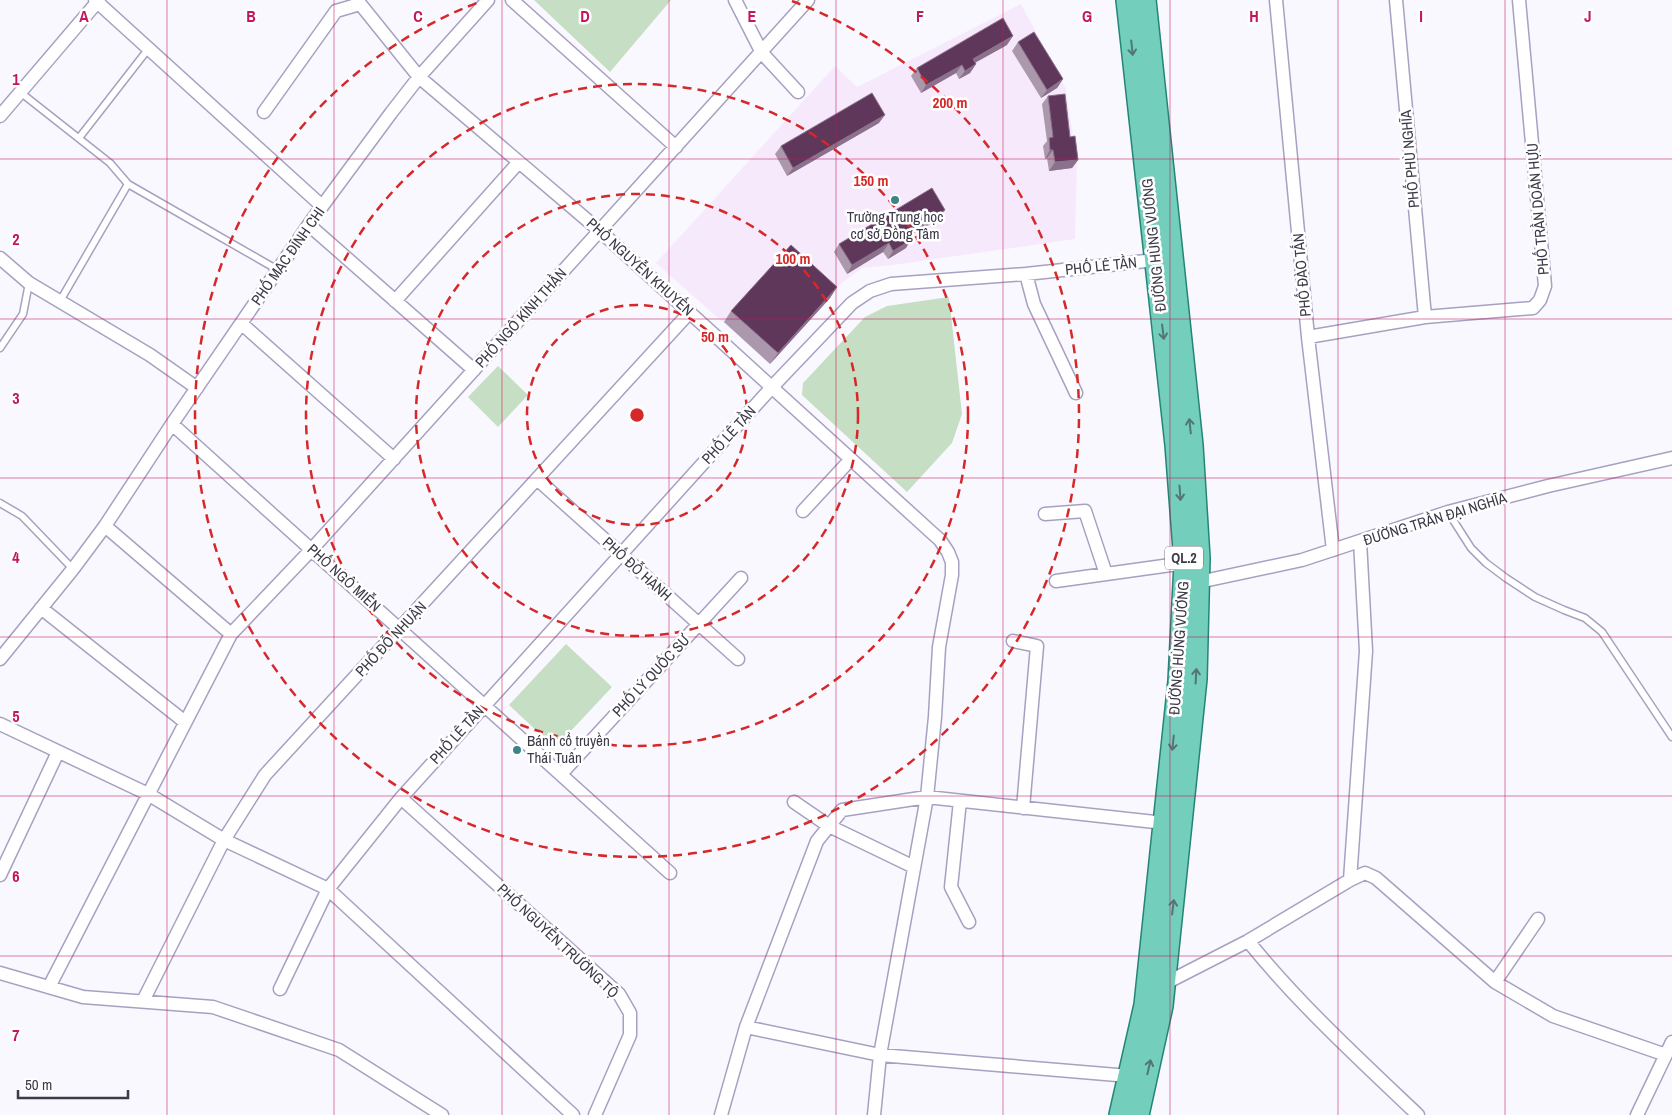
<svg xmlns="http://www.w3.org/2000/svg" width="1672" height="1115" font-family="'Archivo Narrow',sans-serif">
<rect width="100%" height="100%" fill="#f9f8ff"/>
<path fill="#f7e9fc" d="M1021,4l45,85 11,73 -2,77 -182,26 -31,3 -19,14 -73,82 -114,-101 179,-197 22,21z"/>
<path fill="#c6dec3" d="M534,0h137l-61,72z
M949,297l13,117 -10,29 -45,49 -105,-97 1,-12 62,-66 22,-11z
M498,366l30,29 -30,32 -30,-30z
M566,644l46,43 -57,61 -46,-43z"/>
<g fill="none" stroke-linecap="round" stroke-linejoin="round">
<g stroke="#a8a0c1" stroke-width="9">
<path id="lane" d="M20,92l90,71 18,21 150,86
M79,138l70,-90
M60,301l68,-117
M0,348l23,-34 6,-31
M0,503l22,13 51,53
M1448,512l23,36 15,15 20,15 29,19 29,13 21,8 17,14 70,105"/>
</g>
<g stroke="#a8a0c1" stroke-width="15">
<path id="street" d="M95,0l227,206
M357,0l62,77 181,154 330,300 10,9 8,12 4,10v13l-13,72 -4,70 -8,80 -47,258 -6,60
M512,0l164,147
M735,0l27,53 36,39
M1276,0l32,337 25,213
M1396,0l29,317
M264,112l72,-101 24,-7
M0,116l99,-116
M309,225l165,145
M0,258l29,25 121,72 47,33
M1026,274l8,30 42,89
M395,301l124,-139
M242,324l152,135
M1308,337l117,-20 108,-9 7,-8 5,-14 -26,-286
M172,424l498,449
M537,479l201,180
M803,511l48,-52
M1045,514l40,-3 21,63
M105,526l126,108
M1056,581l129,-18
M1199,582l103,-22 146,-48 100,-26 124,-28
M41,608l144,114
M1013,641l24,5 -14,162
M0,659l73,-90 32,-43 67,-102 140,-204 79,-107 28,-36 69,-77
M0,724l148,70 76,46 104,49 245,226
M561,774l180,-196
M401,798l218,196 11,19v22l-35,80
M960,801l-9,86 18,35
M794,802l35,24 85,41
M0,875l58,-123
M1350,880l16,-229 -6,-110
M1248,941l102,-61 15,-7 11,5 119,104 58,34 113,39
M0,973l83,24 130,10 126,43 103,65
M1495,982l43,-63
M1164,984l84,-43c51,63 111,118 170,174
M49,987l182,-353 81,-85 496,-549
M280,989l48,-100 73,-91 371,-411 80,-84 18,-12 21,-7 135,-10 129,-14
M143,1001l81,-161 41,-65 425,-463
M746,1027l134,28 249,21
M721,1115l25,-88 71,-186 25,-31 85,-13 237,26
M1637,1115l35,-73"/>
</g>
<g stroke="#248577" stroke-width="24">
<path id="primary" d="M1120,1115l25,-110 34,-324 6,-118 -9,-118 -49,-445
M1138,1115l24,-109 34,-327 3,-121 -7,-113 -47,-445"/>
</g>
<use href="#lane" stroke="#fff" stroke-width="6"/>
<use href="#street" stroke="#fff" stroke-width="12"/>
<use href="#primary" stroke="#73cebc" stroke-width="21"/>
</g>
<path fill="#ac98ac" d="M1018,42l45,37 -6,9 -16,10 -29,-47z
M1007,45l-32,18 1,1 -6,9 -11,6 -3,-6 -35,20 -10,-17 6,-8z
M1048,96l22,41 8,23 -6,8 -23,3 -2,-13 -2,1 -2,-13 4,-5 -5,-37z
M879,123l-92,53 -12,-22 6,-8z
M939,219l-30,17 -3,12 -18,11 -5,-7 -36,22 -13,-22 5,-8z
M837,287l-7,11 -60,66 -46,-42 7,-11z"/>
<path fill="#8c718c" d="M1013,36l-6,9 -40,22 6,-8z
M976,64l-6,9 -11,6 6,-8z
M962,65l-6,8 -35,20 5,-8z
M1063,79l-6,9 -16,10 6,-8z
M885,115l-6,8 -92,53 6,-8z
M1050,150h3l-6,8 -2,1z
M1078,160l-6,8 -23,3 6,-9z
M945,210l-6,9 -38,22 6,-8z
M911,240l-5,8 -18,11 5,-8z
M889,243l-6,9 -36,22 5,-9z
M837,287l-7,11 -60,66 8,-11z"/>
<path fill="#5e375a" stroke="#8c718c" d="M1003,18l10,18 -40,23 3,5 -11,7 -3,-6 -36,20 -9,-17z
M1034,32l29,47 -16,11 -29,-48z
M872,93l13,22 -92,53 -12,-22z
M1065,94l5,43 5,-1 3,24 -23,2 -2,-12h-3l-1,-12 4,-1 -5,-41z
M932,188l13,22 -38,23 4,7 -18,11 -4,-8 -37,22 -13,-21z
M791,245l46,42 -59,66 -47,-42z"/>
<defs><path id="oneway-shaft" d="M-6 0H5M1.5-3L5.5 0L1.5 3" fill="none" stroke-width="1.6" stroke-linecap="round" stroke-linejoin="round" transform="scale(1.25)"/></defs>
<g stroke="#537576">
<use href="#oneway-shaft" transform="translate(1132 48) rotate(84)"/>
<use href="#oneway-shaft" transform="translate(1163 332) rotate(83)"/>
<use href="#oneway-shaft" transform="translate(1190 426) rotate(-96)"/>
<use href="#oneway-shaft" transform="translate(1180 493) rotate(86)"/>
<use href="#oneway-shaft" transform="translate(1196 676) rotate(-87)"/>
<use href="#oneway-shaft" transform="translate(1173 743) rotate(96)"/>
<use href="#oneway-shaft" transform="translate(1173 907) rotate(-83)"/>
<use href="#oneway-shaft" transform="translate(1149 1067) rotate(-77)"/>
</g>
<path fill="none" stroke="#c2185b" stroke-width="1" stroke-opacity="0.55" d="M167,0v1115M334,0v1115M502,0v1115M669,0v1115M836,0v1115M1003,0v1115M1170,0v1115M1338,0v1115M1505,0v1115M0,159h1672M0,319h1672M0,478h1672M0,637h1672M0,796h1672M0,956h1672"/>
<g fill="none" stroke="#d62828" stroke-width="2.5" stroke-dasharray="9 6">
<circle cx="637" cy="415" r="110"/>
<circle cx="637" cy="415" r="221"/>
<circle cx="637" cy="415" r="331"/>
<path d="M792 1A442 442 0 1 1 482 1"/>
</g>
<g fill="#3c8488" stroke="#fff" stroke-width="2">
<circle cx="895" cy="200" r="5"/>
<circle cx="517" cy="750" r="5"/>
</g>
<g text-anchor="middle" stroke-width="5" stroke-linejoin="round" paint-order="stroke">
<rect fill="#fff" stroke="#77757f" stroke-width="1" x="1165" y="546.5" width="38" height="23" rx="4"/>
<g font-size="14" font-weight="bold" fill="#3d3a48">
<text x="1184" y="563">QL.2</text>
</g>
<g font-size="15" fill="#3d3a48" stroke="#fff">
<text transform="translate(1410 159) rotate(-95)" y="5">PHỐ PHÙ NGHĨA</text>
<text transform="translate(1538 209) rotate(-95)" y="5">PHỐ TRẦN DOÃN HỰU</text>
<text transform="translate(1154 245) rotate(-96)" y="5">ĐƯỜNG HÙNG VƯƠNG</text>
<text transform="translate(288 256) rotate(-55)" y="5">PHỐ MẠC ĐĨNH CHI</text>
<text transform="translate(1101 266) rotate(-6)" y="5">PHỐ LÊ TẦN</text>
<text transform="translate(640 267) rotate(42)" y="5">PHỐ NGUYỄN KHUYẾN</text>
<text transform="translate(1302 275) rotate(-95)" y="5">PHỐ ĐÀO TẤN</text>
<text transform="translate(521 318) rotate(-48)" y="5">PHỐ NGÔ KÍNH THẦN</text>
<text transform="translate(729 435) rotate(-48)" y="5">PHỐ LÊ TẦN</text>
<text transform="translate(1435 519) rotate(-17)" y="5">ĐƯỜNG TRẦN ĐẠI NGHĨA</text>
<text transform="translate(637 569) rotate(42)" y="5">PHỐ ĐỖ HÀNH</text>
<text transform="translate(344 578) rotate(42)" y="5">PHỐ NGÔ MIỄN</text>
<text transform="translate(391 639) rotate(-47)" y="5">PHỐ ĐỖ NHUẬN</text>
<text transform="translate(1179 648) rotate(-86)" y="5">ĐƯỜNG HÙNG VƯƠNG</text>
<text transform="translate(651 676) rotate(-47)" y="5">PHỐ LÝ QUỐC SƯ</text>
<text transform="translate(457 735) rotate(-48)" y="5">PHỐ LÊ TẦN</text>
<text transform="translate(558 941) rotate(43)" y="5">PHỐ NGUYỄN TRƯỜNG TỘ</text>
</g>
<g font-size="15" fill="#3d3a48" stroke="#fff">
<text x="895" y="222">Trường Trung học<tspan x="895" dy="17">cơ sở Đồng Tâm</tspan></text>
<text x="527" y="746" text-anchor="start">Bánh cổ truyền<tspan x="527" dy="17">Thái Tuân</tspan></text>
</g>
</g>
<g font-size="16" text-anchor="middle" font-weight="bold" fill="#c2185b" stroke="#fff" stroke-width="5" stroke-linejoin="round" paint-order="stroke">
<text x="84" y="22">A</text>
<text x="251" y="22">B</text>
<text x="418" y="22">C</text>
<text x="585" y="22">D</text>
<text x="752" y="22">E</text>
<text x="920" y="22">F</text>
<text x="1087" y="22">G</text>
<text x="1254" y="22">H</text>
<text x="1421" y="22">I</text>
<text x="1588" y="22">J</text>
<text x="16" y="85">1</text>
<text x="16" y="245">2</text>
<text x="16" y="404">3</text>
<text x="16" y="563">4</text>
<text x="16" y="722">5</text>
<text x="16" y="882">6</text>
<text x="16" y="1041">7</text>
</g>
<circle cx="637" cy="415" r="8" fill="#d62828" stroke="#fff" stroke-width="2.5"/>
<g font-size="15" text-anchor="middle" font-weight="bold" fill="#d62828" stroke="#fff" stroke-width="5" stroke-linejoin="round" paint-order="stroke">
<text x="950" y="108">200 m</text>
<text x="871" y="186">150 m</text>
<text x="793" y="264">100 m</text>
<text x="715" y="342">50 m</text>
</g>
<path d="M18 1090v8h110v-8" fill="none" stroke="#3d3a48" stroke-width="2.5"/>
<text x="25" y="1090" font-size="15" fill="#3d3a48" stroke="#ffffff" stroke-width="4" paint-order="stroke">50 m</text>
</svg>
